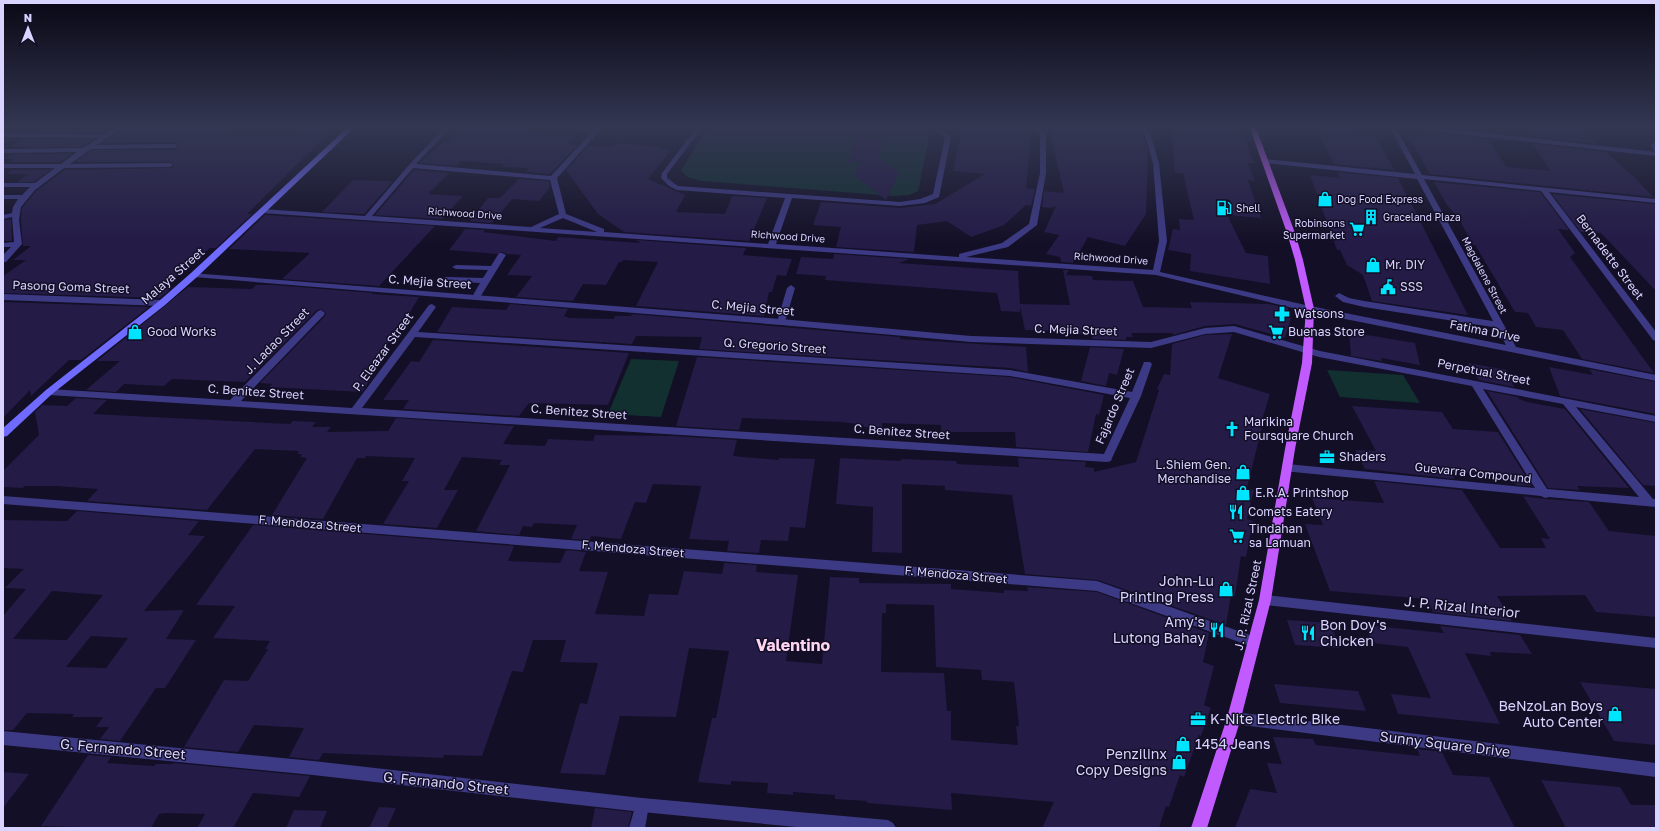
<svg xmlns="http://www.w3.org/2000/svg" width="1659" height="831" font-family="'Golos Text',sans-serif">
<rect width="100%" height="100%" fill="#130f26"/>
<path fill="#12302f" d="M708,128h215l7,5 -12,58 -9,4 -15,1 -192,-15 -15,-4 -6,-7z
M631,359l48,2 -18,56 -53,-3z
M1327,370l76,5 17,28 -80,-6z"/>
<path fill="#241b47" fill-rule="evenodd" d="M42,128h69l-6,4h-70z
M163,128h77l-8,7h63l8,-7h31l-87,86h5l-36,34h-6l-46,39h9l-13,11 -157,-5v-17l23,-16h-13l18,-14h-8l-2,-26 1,-12 14,-17 29,-21 106,-2 3,-3 -4,-3h-95l16,-12h84l4,-3v-2l-4,-3 -73,1 16,-10 42,1 4,-4z
M463,128h62l-3,3 55,4 -9,9 10,1 -28,29 -25,-2 4,-4 -27,-1 2,-3 -43,-3 -5,5 -37,-3 26,-22h3z
M962,128h70l-6,60 9,1 -4,17 -5,-1 -22,20 -33,12 -24,-16 -30,4 -3,27 -78,-5 5,-20 -28,-2 8,-23 79,6 35,-4 50,-30 -32,-3z
M1049,128h89l6,9 4,13 -2,64 -21,32 -37,-9 -15,26 -12,-1 -1,-5 -14,-3 13,-19 -15,-3 12,-26 -6,2 -8,-1 2,-16 20,2z
M1171,128h69l14,35h-6l7,18 -7,-1 13,38 -34,-3 19,38 22,3 2,28 -80,-13 1,-17 -23,-4 5,-21 7,1 -1,-11 15,1 -11,-47h-8z
M1316,128h37l2,5h19l20,37 -60,-6z
M1522,128h59l17,16 -70,-8z
M1410,131l77,8 20,28 43,4 -17,-27 73,8 28,25 19,20 -223,-23 -23,-40h4z
M856,138l28,2 -6,18 21,15 -13,27 -32,-25 7,-12 -13,-1z
M24,139h70l-11,8h-73z
M617,143l44,4 -1,2 11,1 -23,29 37,16 -9,17 49,2 7,-18 35,2 -18,43 -125,-9 -26,-18 -32,-44 22,-24 25,1z
M11,154h61l-12,8h-52l6,-4 -10,1z
M12,170h38l-16,12h-17l12,-8h-23z
M414,170l35,3 -21,21 35,2 -21,23 -67,-4z
M1337,172l61,6 70,137 -96,-14 -9,-26 -16,-10 -7,-15h-3l-27,-75 30,3z
M519,179l30,2 1,6 -11,14 -27,-2 -20,24 -22,-2 18,-23h19h-7z
M353,180l40,1 -29,33 -42,-2z
M1434,182l106,10 29,38 -11,-1 17,24 -5,4 84,116 -72,-14 -19,-29 -27,-3 -8,-14 -13,-1 -40,-67h-2l-14,-26 -12,-14z
M1552,194l104,10v87l-55,-58 -20,-1z
M265,215l170,11 -56,60 -97,-7 28,-26 -81,-4z
M11,219l1,22h-9v-21z
M465,229l20,1 -2,2 73,9 2,-4 82,6 -4,-3 110,8 -3,7 49,4 -6,17 -9,-1 -5,17h-3l-5,24 -128,-10 22,-44 -35,-2 -1,2h-3l-13,23 -23,-1 -10,17 -57,-4 16,-21 -25,-1 14,-20 -14,-1 -5,-2 -5,2 -48,-4z
M834,254l76,5 -11,4 119,8 2,33 50,1 -7,-35h6l-3,5 26,1 1,4 40,1 10,26 49,1 -2,-6 79,2 19,4v10h3l-6,20 -50,-14 -30,2 -32,9v-2h-42l2,4h-7v3l-34,-1 1,-5h-32l-1,-3 -35,-1 -5,-24v6l-19,-1 -4,-18 -172,-13 1,-4 -30,-2 5,-17 32,2z
M256,285h18l99,8 -1,1 47,3 -17,29 -27,34h7l-20,32 -93,-5 3,-3 -12,-1 65,-67 1,-3 -5,-4 -4,1 -72,72 -73,-3 -8,7 -40,-2 -8,8 -30,-2 34,-29h-23l91,-74 64,2z
M3,302l146,5 -68,53h-12l-38,36 -1,-6 -27,28z
M510,304l58,5 -4,7 5,2 45,1 1,-3h16l1,-2 268,23v2l126,8 2,25 -18,-4 -311,-19 3,-12 -66,-1 -4,8 -195,-12 15,-25 54,3z
M1349,332l66,11 5,22 -39,-7 1,3 -31,-5z
M1232,334l-14,44 52,16 -9,29h2l-16,65 7,2 -7,29 6,2 -7,36 -5,-1 -6,40 -4,-1 -5,30 -128,-45 -73,-6 -13,-79 -67,-5v-4l-43,-2v69l-30,-1 1,-45 -37,-3 4,-46 61,3v-2l55,2 1,3 62,3 -1,-9 68,4 -1,5 9,1v4l42,-10 23,-72 -2,-1 7,-15 6,1 2,-31 33,-9z
M433,340l196,13 -21,52 -79,-2 -10,13 -116,-7 6,-9h-26l28,-39 8,1z
M1090,347l34,2 -7,26 -8,-2 -3,13 -25,-5z
M697,357l313,20 94,18 -5,20 -3,-1 -8,38 -72,-5 -1,-15h-74v-7l-59,-2v4h-18v-2l-23,-3 -99,-4 -3,12 -63,-4z
M1468,363l39,7 7,17 -35,-7z
M1549,367l44,8 -4,-6 67,13v32l-96,-18z
M1487,391l31,6 1,2 8,3 38,7 64,79 -52,-2 3,4 -32,-2z
M76,398l31,2 -14,14 197,10 3,-3 23,1 -4,5h19l-4,5 61,-1 8,-13 118,8 -11,18 42,2 3,-7 45,2 2,-6 78,1 64,4 -4,16 46,4v-2l36,1 -10,69 -15,-1 -2,14 -27,-1 -2,13 -32,-2 2,-10 -40,-2 12,-53 -48,-2 -7,19 -11,-1 -14,37 -30,-3 -1,4 -19,-1 6,-14 -43,-2 -2,4 -9,-1 -4,9 -43,-4 34,-66h-11l3,-5 -40,-3 -18,33h14l-21,38 -54,-4 26,-43h-7l13,-23 -49,-2 -1,2h-8l-34,61 -51,-4 35,-57 -7,-1 2,-3h-5l2,-3 -44,-2 -48,61 -120,-9 11,-12 -42,-3h-32l-1,2 -20,-1v-16l36,-36 -4,-23 7,-7 25,1z
M1352,406l90,6 11,17 45,3 34,54 -16,-1 -6,-9 -19,-3 -41,-1 5,7 -90,-10 -10,-19 21,1z
M1580,409l76,14v63l-13,-1z
M1374,481l88,9 38,58h46l-5,-10 9,1 -27,-43 22,3 44,3 20,29 47,5v81l-60,-5 -11,-17 -88,1 15,25 -79,-9 -6,-13 -97,-8 -25,-67 18,1 -11,-27 72,5z
M77,511l122,10 -11,14 17,1 -61,75 40,-1 -18,29 30,1 -31,48h-9l-36,53 -20,-2 9,-12h-13l7,-10h-31l2,-3 -47,-1 -14,17h-10v-114l23,-27 -21,-1 19,-19 -21,-1v-48l64,1zM52,591l51,4 -36,45 -54,-1zM91,636l37,2 -22,30 -40,-1z
M253,525l261,21 -6,15 52,2 6,-13 20,2 -7,19 29,1 -13,42 49,2 5,-22 29,1 6,-24 38,3 2,-11 33,2 -1,7 42,3 -12,86 36,3 8,-87 29,1v5l92,1v5l53,4v-3l24,1 -1,-4 70,5 112,41 -6,29 11,4 -10,39 7,3 -10,28 -2,-1 -15,42 -4,-2 -11,32 -3,-1 -7,22h-117l12,-26 -103,-9 1,17 -85,-7v-2l-32,-2v-4l-42,-3v3l-26,-2 1,-10 -37,-2v4l-33,-3 14,-64h4l13,-67 -40,-3 -13,69 -56,-1 -15,59 -45,-2 20,-70 7,1 11,-41 -38,-1 6,-22h-33l-10,32 -11,-1 -30,85 -38,-1 -1,3 -120,-5 -4,7 -30,-3 15,-29 -50,-3 -16,27 -54,-5 40,-67 24,1 20,-32h-3l5,-8 -57,-3 22,-32 -39,-1zM886,604l48,1 2,62 45,3 1,10 32,2 5,44h-3l2,19 -67,-5v-29h-4l-3,-38 -63,-1 1,-59h4z
M1287,620l43,3 10,25 -45,-3z
M1365,625l79,8 -4,-7 80,9 12,19 -42,-2 1,4 -26,-3 35,71 -102,-10 -7,-20 40,4 -23,-51 -36,-4z
M1580,682l76,7v56l-42,-4z
M1274,684l84,7 8,20 -86,-8z
M1273,737l40,2 3,6 104,11 -3,-7 25,3 11,23 36,2 26,51h-280l15,-39 27,4 -10,-30 15,1z
M88,755l23,2 -4,6 47,3 2,-2h17l1,-1 136,13 -11,21 -46,-4 -20,35h-36l8,-14 -40,-1 -6,1 -8,14h-75l1,-1 -36,-1z
M3,772l26,2 -26,34z
M1541,780l79,7 11,18h25v23h-90z
M379,807l17,1 -9,20h-18z
M595,808l37,4 -4,16h-37z
M294,810l33,1 -7,17h-34z"/>
<g fill="none" stroke-linecap="round" stroke-linejoin="round">
<path fill="#3d3a85" fill-rule="evenodd" d="M1656,141v11l-2,-1 -3,-6z
M499,253h3l4,2 -27,44h-6l-1,-2 8,-14 -34,-2 -4,-2 4,-2 37,1 5,-8 -32,-1 -4,-2 4,-2 35,1z
M791,285l4,3 -10,34 -1,2h-6l-1,-2 10,-34z
M1339,293l10,5 15,3 135,21 4,3 -4,3 -135,-21 -21,-5 -8,-6z
M642,798l5,2 2,5 -4,23h-16l8,-28z"/>
<path fill="#3d3a85" fill-rule="evenodd" d="M114,128h46l3,2 -3,2 -42,-1 -21,14 78,-1 3,2 -3,2 -84,1 -21,15 100,-1 3,2 -3,2 -106,1 -29,22 -14,17 -2,13 3,24 -16,18h-3v-7l8,-8h-8v-4l11,-1 -2,-25 -9,2v-4l9,-2 1,-6 5,-8h-15v-4h19l8,-8h-27v-4h32l20,-15h-52v-4h58l16,-12 -74,1v-4l80,-1 16,-10 -96,-1v-4l102,1z
M444,128h6l-34,36 135,12 41,-44 -18,-2 -3,-2h31l-45,50 9,36 38,15v3l164,12 17,-46 -108,-8 -8,-4 -8,-8 1,-5 34,-45h6l-35,46v4l11,8 222,16 20,-3 13,-5 12,-57 -12,-9h8l10,9 -12,60 -14,6 -25,3 -108,-8 -16,46 183,13v-3l43,-11 27,-19 11,-51v-38l-7,-7h7l6,6v39l-9,52 -29,22 -42,10 187,13 6,-29 -6,-78 -8,-27 -6,-8h6l6,8 8,27 8,78 -7,31 150,34 196,39 -89,-166 -152,-16 -3,-2 3,-2 150,15 -25,-46h6l26,47 234,24v4l-107,-11 107,140v9l-3,-1 -112,-149 -117,-12 92,168 140,28v6l-346,-69 -154,-37 -894,-62 -4,-2 4,-2 103,7 44,-51zM413,168l137,12 9,34 -28,13 -159,-11zM563,218l34,14 -57,-4z
M1420,128h20l216,24v4l-233,-26z
M191,273l590,46 190,17 180,6 54,-14 29,-2 86,25 336,65v6l-80,-15 77,92h3v8l-107,-10 -4,1 -4,-2 -258,-25 -1,-3 1,-3 4,-1 248,24 -63,-102 -153,-29 -85,-25 -29,2 -54,14 -180,-6 -190,-17 -587,-48h-3l-1,-2zM1483,389l80,15 76,93 -92,-8z
M3,294l159,6 4,3 -4,3 -159,-6z
M432,304l4,3 -18,25 592,38 122,22 12,-30h6l2,2 -11,32 -29,62 -1,3 -4,1 -1058,-67 -5,-3 5,-3 181,11 88,-89 3,-1 4,3 -1,2 -83,86 111,7 77,-103zM415,337l595,39 120,22 -26,56 -742,-46z
M3,496l1094,85 161,57 1,4 -1,4 -5,1 -156,-56 -1094,-87z
M1265,595l391,43v10l-391,-43 -4,-1 -2,-4 2,-4z
M1234,712l422,51v14l-422,-53 -5,-2 -2,-4 2,-4z
M3,731l310,30 329,37 246,22 5,3 3,5h-89l-165,-16 -329,-37 -310,-30z"/>
<path fill="#6f6bff" fill-rule="evenodd" d="M347,128h7l-157,149 -32,28 -113,89 -45,42 -4,1v-9l43,-38 113,-89 32,-28z"/>
<path fill="#c25bff" fill-rule="evenodd" d="M1250,128h6l39,105 8,27 11,49 -2,54 -17,86 -24,151 -30,118 -34,110h-16l36,-110 32,-118 26,-151 17,-86 4,-54 -11,-49 -8,-27z"/>
</g>
<linearGradient id="sky" x2="0" y2="1"><stop stop-color="#0a0815"/><stop offset="0.52" stop-color="#333752"/><stop offset="1" stop-color="#333752" stop-opacity="0"/></linearGradient>
<rect width="1659" height="244" fill="url(#sky)"/>
<defs>
<g id="shop-bare" transform="scale(1.2)"><path d="M-5-2.5h2.3a2.7 3.5 0 0 1 5.4 0H5L5.5 6h-11ZM-1.5-2.5h3a1.5 2.3 0 0 0-3 0Z" fill="#00e5ff" stroke="#130f26" stroke-width="2.5" paint-order="stroke"/></g>
<g id="fuel-bare" transform="scale(1.2)"><path d="M-5.5-6h7V0h2V4h1.3V-2.5L3-4.5l.8-.8L6-3V5H2.5V1h-1V6h-7ZM-4.2-4.7v3.2H.2V-4.7Z" fill="#00e5ff" stroke="#130f26" stroke-width="2.5" paint-order="stroke"/></g>
<g id="building-bare" transform="scale(1.2)"><path d="M-4-6H4V6H1V3H-1V6H-4ZM-2.5-4.3h1.7v1.8h-1.7ZM.8-4.3h1.7v1.8H.8ZM-2.5-1h1.7V.8h-1.7ZM.8-1h1.7V.8H.8Z" fill="#00e5ff" stroke="#130f26" stroke-width="2.5" paint-order="stroke"/></g>
<g id="supermarket-bare" transform="scale(1.2)"><path d="M-6-5.5h2.5l.6 2H6L4.5 2H-2.5L-4.4-4H-6ZM-1.5 3.2a1.3 1.3 0 1 0 .1 0ZM3 3.2a1.3 1.3 0 1 0 .1 0Z" fill="#00e5ff" stroke="#130f26" stroke-width="2.5" paint-order="stroke"/></g>
<g id="civic-bare" transform="scale(1.2)"><path d="M-.6-6.5H3V-4.5H.6V-3L4-1V1h2V6H-6V1h2V-1L-.6-3ZM-1.2 2.5V6h2.4V2.5Z" fill="#00e5ff" stroke="#130f26" stroke-width="2.5" paint-order="stroke"/></g>
<g id="pharmacy-bare" transform="scale(1.2)"><path d="M-2-6h4v4h4v4h-4v4h-4v-4h-4v-4h4Z" fill="#00e5ff" stroke="#130f26" stroke-width="2.5" paint-order="stroke"/></g>
<g id="church-bare" transform="scale(1.2)"><path d="M-1.2-6h2.4v3.5h3.3v2.4h-3.3V6h-2.4V-.1h-3.3v-2.4h3.3Z" fill="#00e5ff" stroke="#130f26" stroke-width="2.5" paint-order="stroke"/></g>
<g id="office-bare" transform="scale(1.2)"><path d="M-6-3h4V-5.5h4V-3h4V5H-6ZM-1-4.5V-3h2v-1.5ZM-6 0V1H6V0Z" fill="#00e5ff" stroke="#130f26" stroke-width="2.5" paint-order="stroke"/></g>
<g id="restaurant-bare" transform="scale(1.2)"><path d="M-5-6h1v4h1v-4h1v4h1v-4h1v5L-1.5 .5V6h-2V.5L-5-1ZM5-6V6H3V1.5H1.5Q1.5-4 5-6Z" fill="#00e5ff" stroke="#130f26" stroke-width="2.5" paint-order="stroke"/></g>
</defs>
<g fill-rule="evenodd">
<use href="#shop-bare" x="1325" y="199"/>
<use href="#fuel-bare" x="1224" y="208"/>
<use href="#building-bare" x="1371" y="217"/>
<use href="#supermarket-bare" x="1357" y="229"/>
<use href="#shop-bare" x="1373" y="265"/>
<use href="#civic-bare" x="1388" y="287"/>
<use href="#pharmacy-bare" x="1282" y="314"/>
<use href="#shop-bare" x="135" y="332"/>
<use href="#supermarket-bare" x="1276" y="332"/>
<use href="#church-bare" x="1232" y="429"/>
<use href="#office-bare" x="1327" y="457"/>
<use href="#shop-bare" x="1243" y="472"/>
<use href="#shop-bare" x="1243" y="493"/>
<use href="#restaurant-bare" x="1236" y="512"/>
<use href="#supermarket-bare" x="1237" y="536"/>
<use href="#shop-bare" x="1226" y="589"/>
<use href="#restaurant-bare" x="1217" y="630"/>
<use href="#restaurant-bare" x="1308" y="633"/>
<use href="#shop-bare" x="1615" y="714"/>
<use href="#office-bare" x="1198" y="719"/>
<use href="#shop-bare" x="1183" y="744"/>
<use href="#shop-bare" x="1179" y="762"/>
</g>
<g text-anchor="middle" stroke-width="3" stroke-linejoin="round" paint-order="stroke">
<g font-size="10" fill="#d9d4ff" stroke="#130f26" text-anchor="start">
<text x="1337" y="203">Dog Food Express</text>
<text x="1236" y="212">Shell</text>
<text x="1383" y="221">Graceland Plaza</text>
<text x="1345" y="227" text-anchor="end">Robinsons<tspan x="1345" dy="12">Supermarket</tspan></text>
</g>
<g font-size="10" fill="#d9d4ff" stroke="#130f26">
<text transform="translate(465 213) rotate(4)" y="4">Richwood Drive</text>
<text transform="translate(788 236) rotate(4)" y="4">Richwood Drive</text>
<text transform="translate(1111 258) rotate(4)" y="4">Richwood Drive</text>
<text transform="translate(1485 275) rotate(62)" y="4">Magdalene Street</text>
</g>
<g font-size="12" fill="#d9d4ff" stroke="#130f26">
<text transform="translate(1610 257) rotate(53)" y="4">Bernadette Street</text>
<text transform="translate(173 276) rotate(-41)" y="4">Malaya Street</text>
<text transform="translate(430 282) rotate(4)" y="4">C. Mejia Street</text>
<text transform="translate(71 287) rotate(2)" y="4">Pasong Goma Street</text>
<text transform="translate(753 308) rotate(5)" y="4">C. Mejia Street</text>
<text transform="translate(1076 330) rotate(2)" y="4">C. Mejia Street</text>
<text transform="translate(1485 331) rotate(11)" y="4">Fatima Drive</text>
<text transform="translate(277 341) rotate(-46)" y="4">J. Ladao Street</text>
<text transform="translate(775 346) rotate(4)" y="4">Q. Gregorio Street</text>
<text transform="translate(383 352) rotate(-54)" y="4">P. Eleazar Street</text>
<text transform="translate(1484 372) rotate(11)" y="4">Perpetual Street</text>
<text transform="translate(256 392) rotate(4)" y="4">C. Benitez Street</text>
<text transform="translate(1115 406) rotate(-67)" y="4">Fajardo Street</text>
<text transform="translate(579 412) rotate(4)" y="4">C. Benitez Street</text>
<text transform="translate(902 432) rotate(4)" y="4">C. Benitez Street</text>
<text transform="translate(1473 473) rotate(6)" y="4">Guevarra Compound</text>
<text transform="translate(310 524) rotate(5)" y="4">F. Mendoza Street</text>
<text transform="translate(633 549) rotate(5)" y="4">F. Mendoza Street</text>
<text transform="translate(956 575) rotate(5)" y="4">F. Mendoza Street</text>
<text transform="translate(1248 605) rotate(-78)" y="4">J. P. Rizal Street</text>
</g>
<g font-size="12" fill="#d9d4ff" stroke="#130f26" text-anchor="start">
<text x="1385" y="269">Mr. DIY</text>
<text x="1400" y="291">SSS</text>
<text x="1294" y="318">Watsons</text>
<text x="147" y="336">Good Works</text>
<text x="1288" y="336">Buenas Store</text>
<text x="1244" y="426">Marikina<tspan x="1244" dy="14">Foursquare Church</tspan></text>
<text x="1339" y="461">Shaders</text>
<text x="1231" y="469" text-anchor="end">L.Shiem Gen.<tspan x="1231" dy="14">Merchandise</tspan></text>
<text x="1255" y="497">E.R.A. Printshop</text>
<text x="1248" y="516">Comets Eatery</text>
<text x="1249" y="533">Tindahan<tspan x="1249" dy="14">sa Lamuan</tspan></text>
</g>
<g font-size="14" fill="#d9d4ff" stroke="#130f26" text-anchor="end">
<text x="1214" y="586">John-Lu<tspan x="1214" dy="16">Printing Press</tspan></text>
<text x="1205" y="627">Amy's<tspan x="1205" dy="16">Lutong Bahay</tspan></text>
<text x="1320" y="630" text-anchor="start">Bon Doy's<tspan x="1320" dy="16">Chicken</tspan></text>
<text x="1603" y="711">BeNzoLan Boys<tspan x="1603" dy="16">Auto Center</tspan></text>
<text x="1210" y="724" text-anchor="start">K-Nite Electric Bike</text>
<text x="1195" y="749" text-anchor="start">1454 Jeans</text>
<text x="1167" y="759">Penzilinx<tspan x="1167" dy="16">Copy Designs</tspan></text>
</g>
<g font-size="14" fill="#d9d4ff" stroke="#130f26">
<text transform="translate(1462 607) rotate(6)" y="5">J. P. Rizal Interior</text>
<text transform="translate(1445 744) rotate(7)" y="5">Sunny Square Drive</text>
<text transform="translate(123 749) rotate(5)" y="5">G. Fernando Street</text>
<text transform="translate(446 783) rotate(6)" y="5">G. Fernando Street</text>
</g>
<g font-size="16" font-weight="bold" fill="#ffd6f0" stroke="#130f26">
<text x="793" y="651">Valentino</text>
</g>
</g>
<rect width="1659" height="831" fill="none" stroke="#d9d4ff" stroke-width="8"/>
<g transform="translate(28 28)" stroke="#130f26" stroke-width="3" paint-order="stroke">
<path d="M0-3L7 15L0 10L-7 15Z" fill="#d9d4ff"/>
<text y="-6" font-size="11" font-weight="bold" text-anchor="middle" fill="#d9d4ff">N</text>
</g>
</svg>
